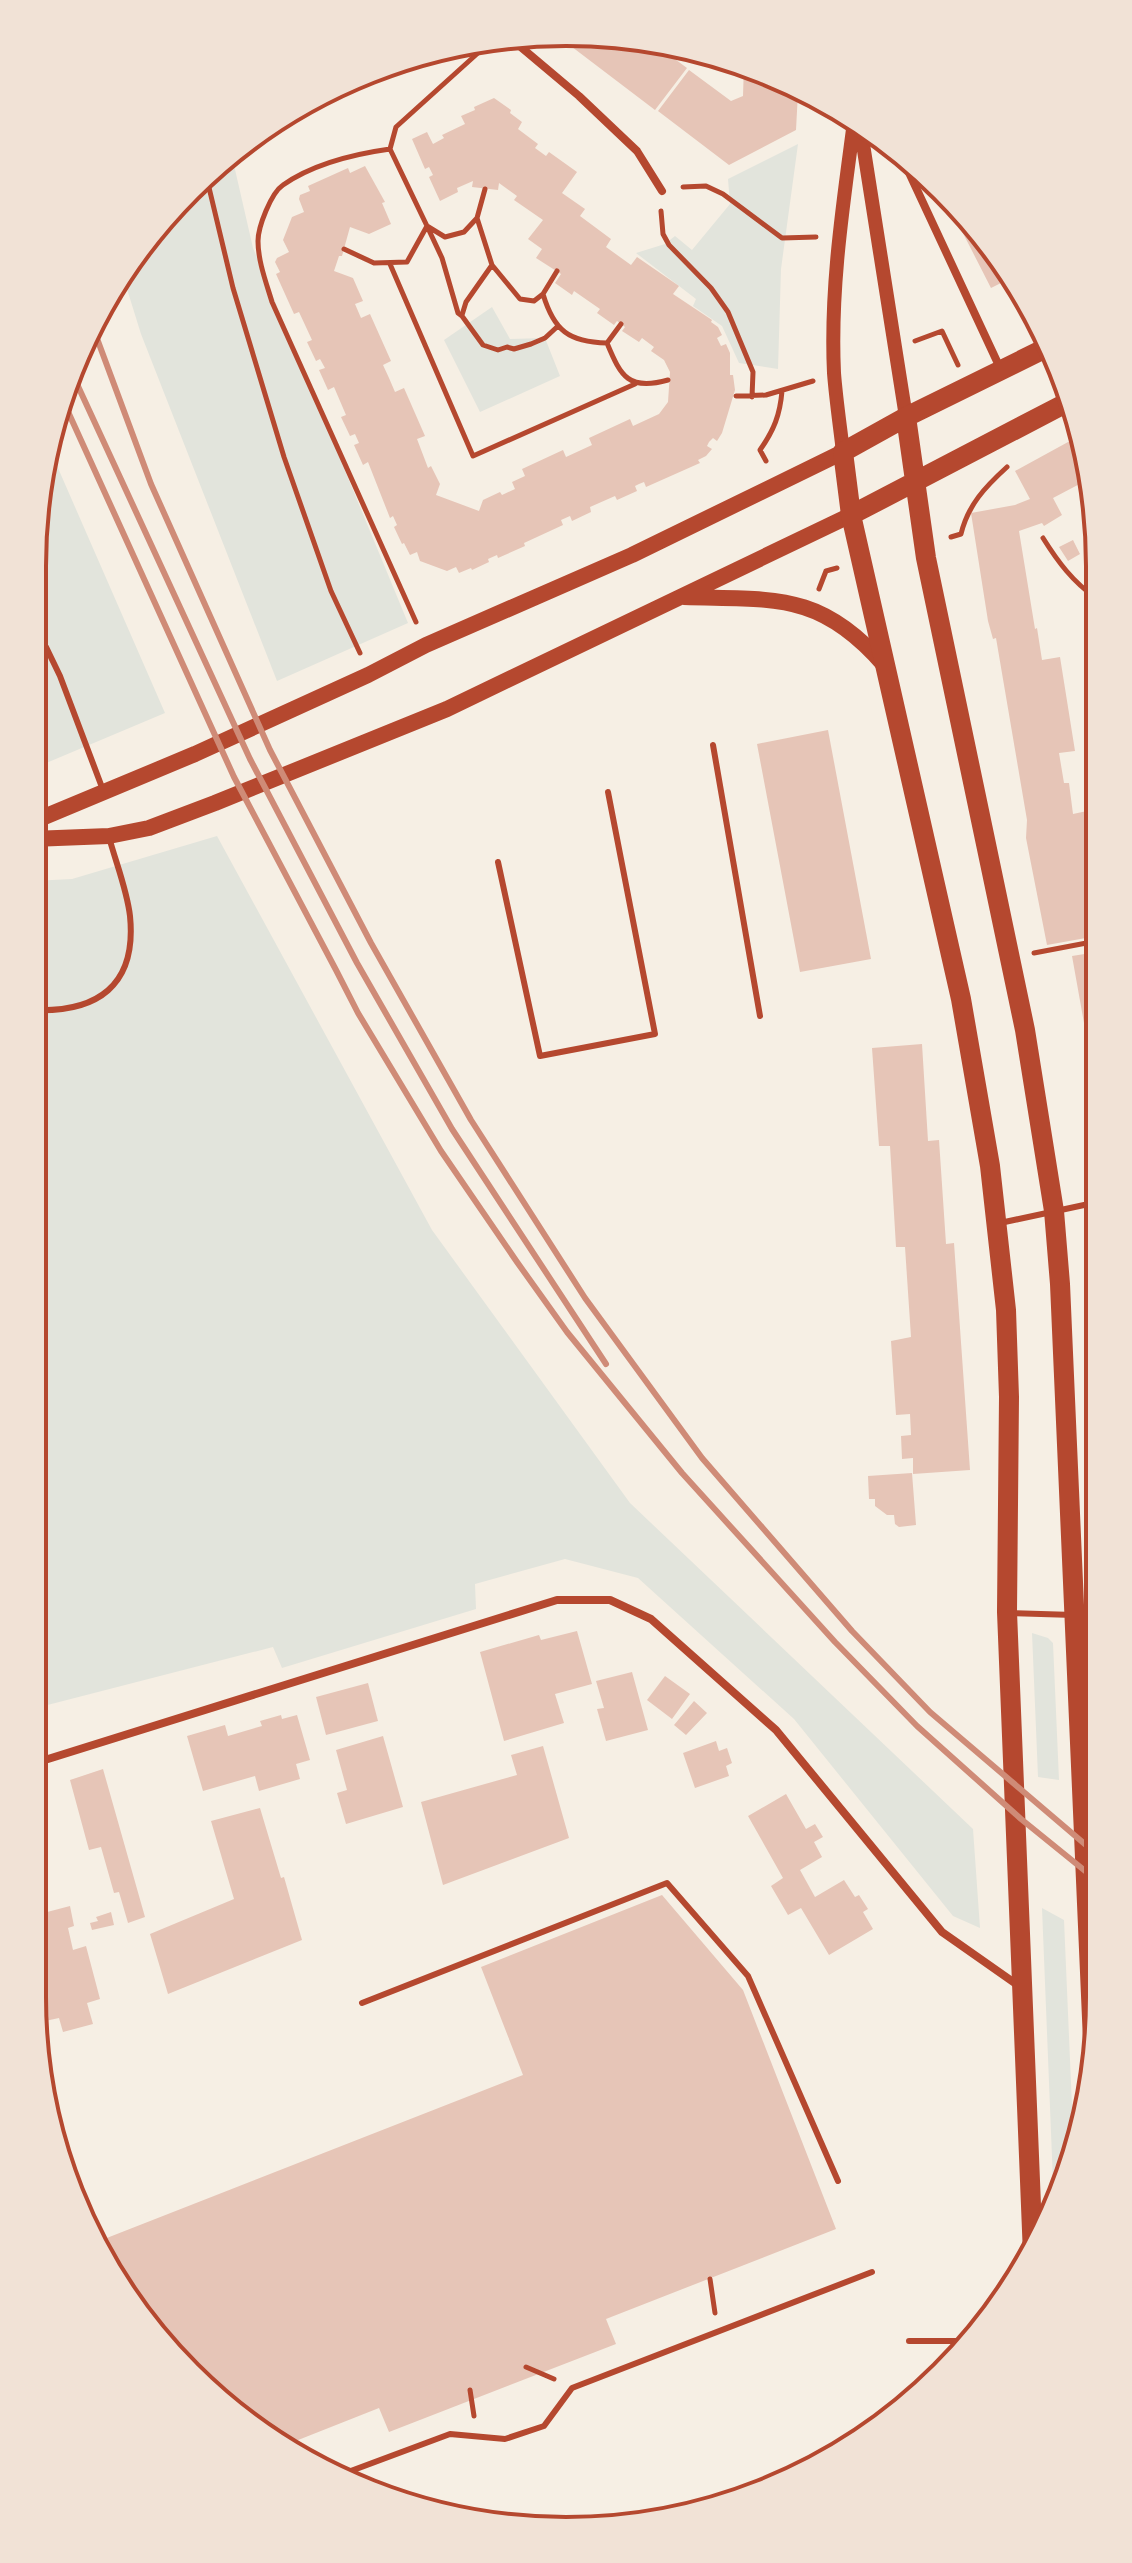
<svg xmlns="http://www.w3.org/2000/svg" width="1132" height="2563" font-family="'IBM Plex Sans',sans-serif">
<rect width="100%" height="100%" fill="#f6efe4"/>
<path fill="#e2e4dc" d="M798,144l-17,125 -3,100 -39,-6 -17,-37 -29,-20 3,-7 -60,-46 29,-9 10,-8 17,14 38,-46 -2,-25z
M231,152l22,96 155,375 -131,58 -136,-347 -19,-61 43,-59z
M492,307l18,32 35,-1 15,38 -80,36 -36,-72z
M51,452l114,261 -133,56v-203z
M217,836l215,394 198,273 343,326 7,99 -27,-12 -159,-197 -156,-141 -73,-19 -90,25 1,25 -194,59 -9,-21 -241,62v-828l40,-2z
M1032,1633l16,5 5,5 6,137 -21,-3z
M1042,1908l22,12 10,233 -2,16 -18,38z"/>
<path fill="#e6c5b7" d="M555,34l81,3 13,3 38,28 -32,42z
M744,64l54,28 -2,38 -67,35 -71,-54 31,-41 42,31 12,-5z
M494,98l17,12 -1,3 12,9 -4,7 20,15 -3,4 11,8 3,-4 28,20 -15,21 23,16 -5,7 31,23 -5,8 25,18 6,-8 42,29 -6,8 39,26 -1,2 7,5 4,8 -5,3 4,8 5,-2 4,9v22h3l2,15 -13,43 -5,8 -4,-3 -4,4 -2,4 5,3 -6,7 -8,4 2,3 -54,24 -2,-5 -5,2 -4,2 2,5 -20,9 -2,-4 -25,11 1,5 -19,9 -2,-5 -9,4 2,5 -39,18 1,3 -27,12 -1,-3 -9,4 1,3 -17,8 -1,-2 -12,5 -3,-6 -9,4 -27,-10 -3,-9 -7,3 -6,-12 -2,1 -8,-17 3,-2 -4,-9 -3,2 -22,-56 -5,3 -9,-20 5,-2 -4,-9 -5,2 -9,-19 5,-2 -12,-28 -6,3 -9,-20 6,-2 -5,-9 -4,2 -9,-19 5,-2 -13,-28 -5,2 -18,-40 4,-2 -5,-10 2,-4 12,-6 -6,-12 9,-23 12,-5 -5,-13 1,-4 10,-4 -2,-5 40,-18 2,5 15,-7 20,36 -3,1 9,21 -22,10 -19,-7 -8,29h-3l-5,15 19,7 10,23 -8,3 6,14 9,-4 21,47 -8,4 6,13 6,14 9,-4 21,48 -8,3 11,29 3,-2 9,18 -4,11 43,16 4,-11 17,-8 2,3 13,-6 -3,-7 13,-6 -3,-7 41,-19 3,7 26,-12 -3,-7 41,-19 3,7 26,-12 9,-12 2,-30 -6,-12 -13,-9 3,-4 -12,-9 -3,4 -17,-11 3,-4 -8,-6 -3,4 -17,-12 3,-4 -26,-18 -2,4 -17,-12 6,-9 -25,-16 6,-9 -14,-10 15,-19 -29,-20 3,-4 -18,-13 -1,7 -26,-3 1,-6 -16,7 1,4 -18,9 -11,-24 4,-2 -4,-8 -4,2 -13,-30 15,-7 6,12 11,-6 -2,-3 23,-11 -4,-8 14,-6 -1,-3z
M944,196l45,45 22,37 -20,10z
M1079,436l12,42 -38,20 9,17 -18,11 -2,-3 -23,8 16,98 2,-1 5,32 18,-3 15,94 -16,2 5,30h5l4,31 14,-3 10,58v67l-50,9 -21,-107 1,-18 -31,-182 -3,1 -5,-18 -17,-108 44,-8 15,-6 -15,-28z
M1073,540l7,14 -12,7 -9,-14z
M828,730l43,229 -71,13 -43,-228z
M1097,952v138h-1l-24,-134z
M922,1044l6,97 11,-1 7,104 8,-1 16,227 -57,4v-16l-11,1 -1,-23 10,-1 -1,-21 -14,1 -5,-74 20,-4 -6,-90h-9l-6,-101h-11l-7,-98z
M912,1473l4,52 -17,2 -4,-3 -1,-9h-7l-12,-9v-7h-6l-1,-23z
M577,1631l15,53 -37,10 9,29 -60,18 -24,-89 59,-17 2,5z
M632,1672l16,58 -42,11 -9,-32 7,-1 -8,-27z
M665,1676l25,18 -18,25 -25,-19z
M368,1683l10,38 -52,14 -10,-38z
M694,1701l13,12 -21,22 -12,-10z
M281,1715l1,4 15,-4 13,45 -14,4 4,15 -41,12 -4,-15 -52,15 -16,-55 38,-11 3,11 34,-10 -2,-5z
M383,1736l20,71 -57,17 -9,-31 10,-3 -11,-40z
M716,1741l3,10 8,-3 5,15 -6,3 3,10 -34,12 -12,-35z
M543,1746l26,92 -126,47 -22,-83 96,-27 -6,-20z
M103,1769l42,148 -17,6 -9,-31 -5,1 -13,-46 -12,3 -19,-70z
M786,1794l20,35 9,-5 8,13 -9,5 8,15 -22,13 15,27 29,-17 11,17 4,-2 9,14 -5,3 10,17 -44,26 -28,-47 -13,7 -17,-29 12,-8 -35,-62z
M32,1803l15,51 -15,4z
M260,1808l21,70 3,-1 18,63 -134,54 -18,-60 84,-35 -23,-78z
M662,1895l81,95 93,239 -230,90 10,25 -227,88 -10,-24 -96,38 -119,-97 -61,-85 -9,-21 429,-168 -42,-108z
M70,1906l4,20 -6,2 5,22 13,-4 14,53 -13,4 6,21 -30,8 -4,-14 -14,3 -13,-48v-20l9,-2 -3,-15 -6,1v-21z
M111,1912l3,13 -22,5 -2,-7 8,-2 -2,-4z"/>
<g fill="none" stroke-linecap="round" stroke-linejoin="round">
<path stroke="#b5482f" stroke-width="5" d="M390,149l37,77 18,11 19,-5 13,-14
M206,175l27,113 51,169 47,134 29,62
M683,187l23,-1 17,8 59,44 34,-1
M485,189l-8,29 15,47 28,34 14,2 9,-7c11,37 26,48 64,49 14,34 22,48 61,37
M661,211l2,23 6,11 42,43 17,24 25,60 -1,25
M344,249l30,14 33,-1 20,-36 15,32 16,55 4,3 21,29 15,5 9,-3 7,2 17,-5 14,-6 13,-12
M390,264l83,192 162,-72
M543,294l14,-23
M462,315l4,-13 26,-37
M915,341l27,-10 16,34
M607,343l14,-19
M736,396l30,-1 47,-14
M766,461l-6,-11c14,-20 20,-35 22,-59
M951,537l10,-3c7,-29 24,-47 46,-67
M1043,538c15,24 30,44 53,60
M826,571l11,-3
M819,589l7,-18
M416,622l-144,-320c-6,-20 -14,-41 -14,-61 0,-14 13,-48 25,-56 30,-21 71,-31 107,-36l6,-22 93,-84
M1034,953l63,-12
M710,2279l5,34
M526,2367l28,12
M470,2390l4,26"/>
<path stroke="#b5482f" stroke-width="6" d="M32,635l14,12 14,29 43,114
M713,745l47,271
M498,862l42,194 115,-22 -47,-242
M32,1010c65,3 105,-24 98,-94 -3,-26 -14,-53 -21,-79
M1000,1223l98,-21
M1011,1613l63,2 25,11
M1080,1679l19,1
M362,2003l305,-120 81,93 90,205
M909,2341h64
M340,2475l110,-41 55,5 39,-13 28,-38 300,-116"/>
<path stroke="#b5482f" stroke-width="8" d="M509,37l70,59 58,55 25,40
M898,149l103,221
M32,1764l525,-164h53l41,19 125,111 166,202 77,54"/>
<path stroke="#b5482f" stroke-width="14" d="M860,125l46,292
M843,452c-3,-26 -7,-53 -9,-79 -4,-84 9,-168 20,-251"/>
<path stroke="#b5482f" stroke-width="16" d="M684,597c89,3 136,-6 200,68
M32,822l163,-68 173,-79 58,-30 206,-90 211,-103
M32,839l77,-3 40,-8 66,-25 232,-94 404,-194"/>
<path stroke="#b5482f" stroke-width="20" d="M906,417l20,141 99,472 29,181 6,73 33,757
M851,515l219,-114
M1033,2255l-26,-643 2,-215 -3,-87 -16,-144 -29,-167 -110,-484 -8,-63 63,-35 144,-71"/>
<path stroke="#cf8b77" stroke-width="6" d="M92,325l59,159 119,266 101,193 100,177 114,178 117,160 150,173 78,81 170,145
M71,371l179,388 107,204 95,166 154,235
M60,394l174,383 102,193 22,43 83,138 76,111 50,70 115,141 153,169 82,84 104,93 79,64"/>
</g>
<path d="M0 0H1132V2563H0ZM566 46H566A520 520 0 0 1 1086 566V1997A520 520 0 0 1 566 2517H566A520 520 0 0 1 46 1997V566A520 520 0 0 1 566 46Z" fill="#f1e2d6" fill-rule="evenodd"/>
<path fill="none" stroke="#b5482f" stroke-width="4" d="M566 46H566A520 520 0 0 1 1086 566V1997A520 520 0 0 1 566 2517H566A520 520 0 0 1 46 1997V566A520 520 0 0 1 566 46Z"/>
</svg>
